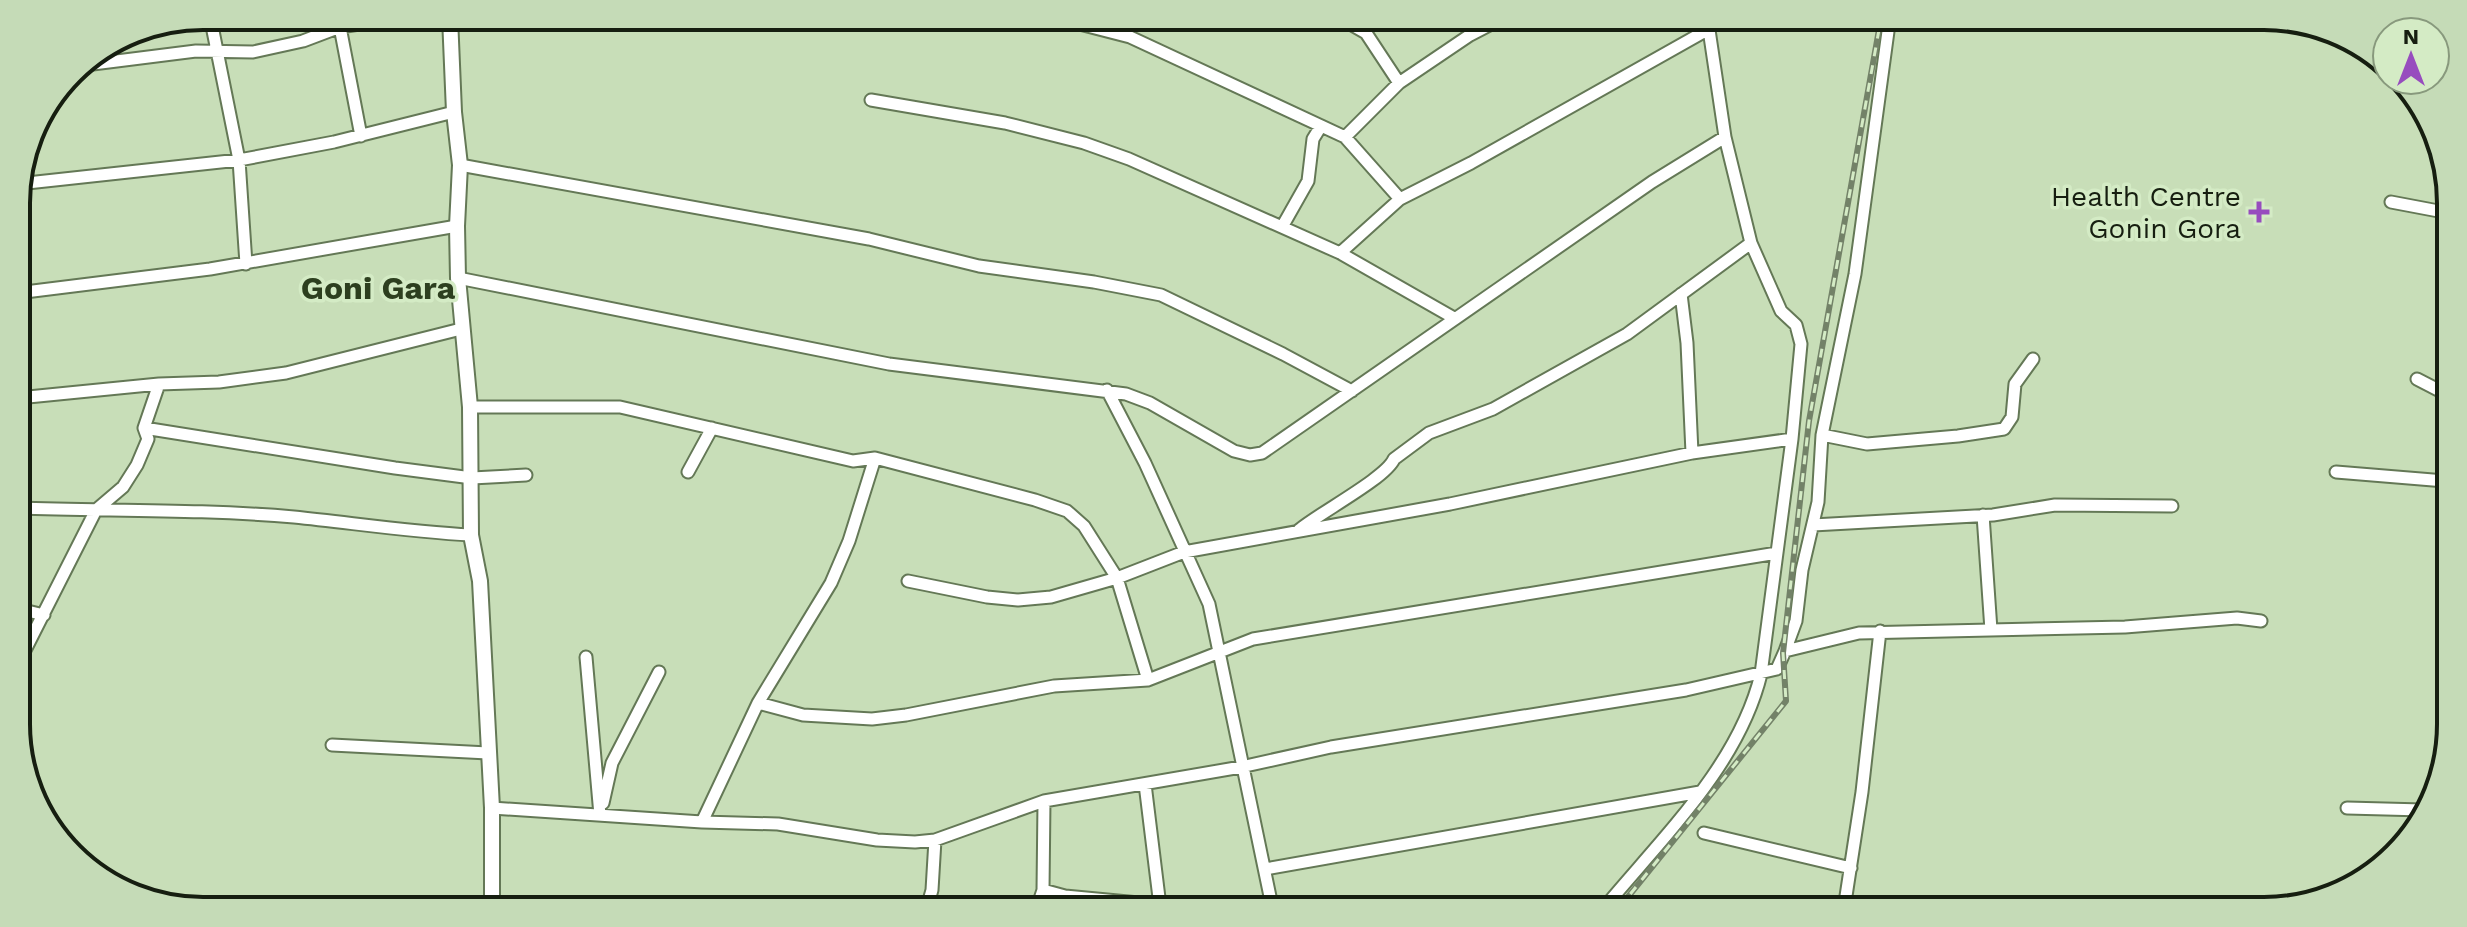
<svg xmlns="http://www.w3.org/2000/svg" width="2467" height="927" font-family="'Work Sans',sans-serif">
<rect width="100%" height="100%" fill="#c8deb8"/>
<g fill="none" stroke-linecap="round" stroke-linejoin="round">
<g stroke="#647856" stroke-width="15">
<path id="street" d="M210,16l29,144 7,104
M1064,20l66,17 215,100 55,62
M1345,21l21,12 33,50
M340,27l21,109
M77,66l119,-15 57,1 50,-11 37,-14 64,-10
M871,100l134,23 79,20 45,16 211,94 114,65
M1345,137l54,-54 71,-48 25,-13
M460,165l409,74 110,27 115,16 67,13 122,59 69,37
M18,184l221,-24 95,-18 120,-30
M2391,202l58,11
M1282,227l26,-46 5,-42 8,-13
M1340,253l60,-54 71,-36 238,-134
M458,278l431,86 237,30 24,9 84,48 16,4 12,-2 390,-271 73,-45
M17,293l193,-24 247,-43
M1681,294l6,49 5,110
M2417,379l29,15
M1107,390l38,73 64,141 63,302
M18,398l141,-14 60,-2 67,-9 175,-44
M470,407h150l233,54 22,-3 160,42 32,11 17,15 33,52 31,102
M144,428l251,40 77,10 54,-3
M1822,435l45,9 91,-8 46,-7 8,-12 3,-33 18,-25
M688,472l24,-44
M2336,472l109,9
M18,508c92,3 184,1 276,9 59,6 118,15 177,18
M1983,515l8,115
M1813,525l180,-10 62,-10 117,1
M1299,530c20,-17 87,-52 95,-71l35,-26 64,-24 134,-75 124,-91
M908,581l79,16 31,3 33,-3 66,-19 67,-26 266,-48 242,-51 100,-14
M19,609l25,6
M1785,651l11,-30 6,-51 16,-68 4,-67 33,-161 34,-250
M586,657l14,158
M19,662l77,-152 27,-23 14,-22 11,-26 -4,-11 15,-44
M758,703l45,12 69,4 34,-4 148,-29 94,-6 105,-41 524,-86
M332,745l156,8
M1145,784l15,122
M603,803l9,-40 47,-91
M492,808l210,14 76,2 99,16 38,2 20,-2 109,-39 197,-34 90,-20 355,-57 91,-21 8,-18 74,-18 266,-6 112,-9 24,3
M2347,808l76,2
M702,822l56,-119 73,-120 18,-42 26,-83
M1704,833l147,35
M1265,869l435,-77
M1043,890l22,6 95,9
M928,904l4,-14 3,-50
M1038,905l5,-15 1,-89
M1604,908c58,-70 135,-143 157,-234l31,-235 9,-95 -5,-19 -15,-14 -30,-68 -26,-106 -17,-114
M1844,909l18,-117 18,-161"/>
</g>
<g stroke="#647856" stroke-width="18">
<path id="secondary" d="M450,17l4,95 6,53 -3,61 1,52 12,129 1,128 9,46 12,227v94"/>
</g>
<use href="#street" stroke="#fff" stroke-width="11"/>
<use href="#secondary" stroke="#fff" stroke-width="14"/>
<g stroke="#738268" stroke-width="6">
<path id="rail" d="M1619,908l167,-207 -3,-48 26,-232 71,-397"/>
</g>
<use href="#rail" stroke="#d4ebc5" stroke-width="3" stroke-dasharray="9" stroke-linecap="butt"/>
</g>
<path fill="#974cbe" stroke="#d4ebc5" stroke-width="3" d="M2255 200h8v8h8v8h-8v8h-8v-8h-8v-8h8z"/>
<g text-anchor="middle" stroke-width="7" stroke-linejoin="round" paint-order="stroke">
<g font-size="28" fill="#161e10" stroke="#d4ebc5" text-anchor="end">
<text x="2241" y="206">Health Centre<tspan x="2241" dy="32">Gonin Gora</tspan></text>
</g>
<g font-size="32" font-weight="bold" fill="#2d3f1f" stroke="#d4ebc5">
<text x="378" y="299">Goni Gara</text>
</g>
</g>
<path d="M0 0H2467V927H0ZM203 30H2264A173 173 0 0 1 2437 203V724A173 173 0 0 1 2264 897H203A173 173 0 0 1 30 724V203A173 173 0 0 1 203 30Z" fill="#c5dbb7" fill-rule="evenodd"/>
<path fill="none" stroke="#161e10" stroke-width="4" d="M203 30H2264A173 173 0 0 1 2437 203V724A173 173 0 0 1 2264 897H203A173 173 0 0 1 30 724V203A173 173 0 0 1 203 30Z"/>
<g transform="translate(2411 56)"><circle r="38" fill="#d4ebc5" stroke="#88997d" stroke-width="2"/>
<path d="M0-6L14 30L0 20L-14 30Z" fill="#974cbe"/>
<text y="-12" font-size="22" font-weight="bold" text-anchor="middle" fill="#161e10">N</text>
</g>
</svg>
